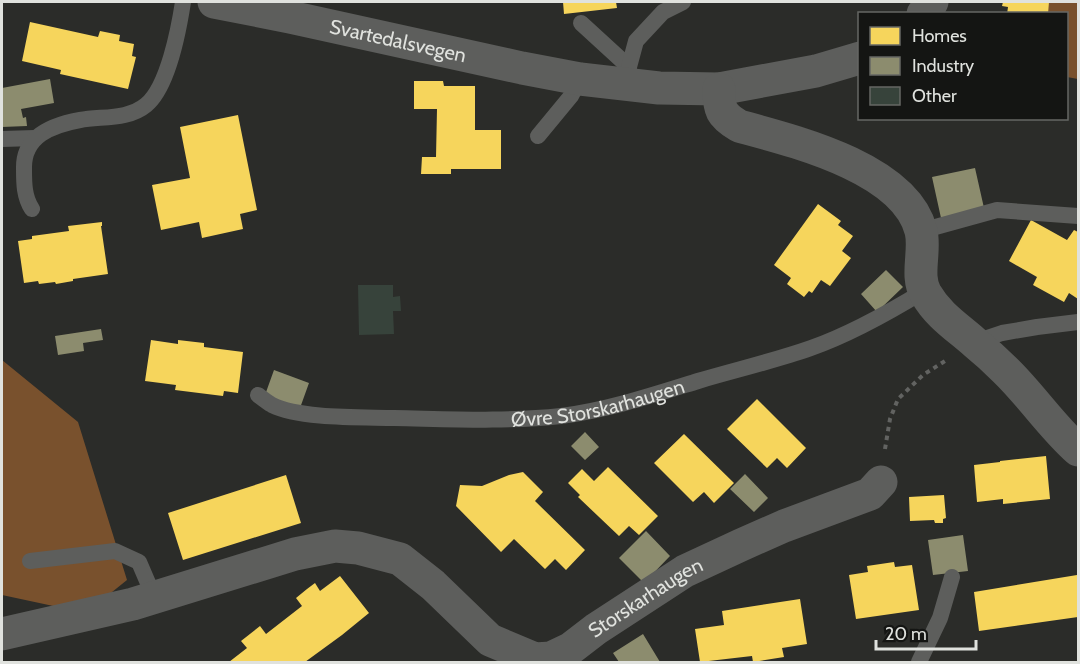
<svg xmlns="http://www.w3.org/2000/svg" width="1080" height="664" font-family="Cabin,sans-serif">
<rect width="100%" height="100%" fill="#2b2c29"/>
<path fill="#79512d" d="M1023,2h55v77l-11,-2 -1,-63h-58z
M2,360l76,62 49,158 -41,33 -84,-18z"/>
<path fill="#f6d55c" d="M563,2h53l1,6 -53,6z
M1003,2h46l-1,12h-41l1,-7 -6,-1z
M30,22l68,15 2,-6 20,4 -1,6 15,3 -2,12 4,1 -8,32 -68,-15 1,-4 -39,-9z
M414,81h29l1,5h31v44h26v39h-50v5h-30l1,-17h14l1,-48h-23z
M238,115l19,95 -17,4 3,15 -41,9 -3,-16 -38,8 -9,-45 38,-7 -10,-51z
M818,204l23,17 -3,4 15,11 -11,15 9,7 -21,28 -9,-6 -9,13 -3,-2 -5,6 -17,-13 4,-6 -17,-13z
M1031,220l36,20 7,-10 4,2v67l-9,-6 -5,9 -31,-17 4,-8 -28,-16z
M102,222v4h-1l7,48 -35,5v2l-17,3 -1,-2 -16,2 -1,-3 -14,2 -6,-42 14,-2v-3l37,-5 -1,-5z
M151,340l27,4v-4l26,3v4l39,5 -5,41 -14,-2 -1,5 -48,-6 1,-5 -31,-4z
M757,399l49,49 -19,20 -10,-10 -10,10 -40,-39z
M684,434l50,49 -20,20 -10,-11 -11,10 -39,-39z
M1046,456l4,43 -47,5v-5l-26,3 -3,-37 26,-3v-1z
M608,467l50,49 -19,19 -10,-9 -10,10 -41,-39 2,-2 -12,-12 14,-14 12,12z
M523,472l20,20 -8,9 50,49 -19,20 -11,-11 -10,10 -31,-30 -13,13 -45,-46 4,-21 22,1 27,-11z
M286,475l15,48 -118,37 -15,-47z
M944,495l2,23 -3,1v4h-8l-1,-3 -24,1 -1,-24z
M894,562l1,5 17,-2 7,45 -63,9 -7,-44 19,-3 -1,-6z
M1077,575l1,42 -99,14 -5,-39z
M340,576l29,37 -27,22 -37,27h-76l18,-14 -6,-7 19,-15 6,8 36,-28 -6,-8 11,-9 8,-6 5,8z
M800,599l7,45 -25,4 2,9 -31,5 -1,-6 -52,6 -5,-33 29,-4 -2,-14z"/>
<path fill="#8c8c6e" d="M50,79l4,24 -33,6 2,9 3,-1 1,9 -25,1v-39z
M975,168l9,40 -43,10 -9,-41z
M886,270l17,17 -26,25 -16,-18z
M101,329l2,11 -20,3 1,8 -26,4 -3,-19z
M274,370l35,13 -9,25 -35,-13z
M585,432l14,15 -14,13 -14,-14z
M745,474l23,24 -14,14 -24,-23z
M646,531l24,25 -26,27 -25,-25z
M963,535l5,36 -35,4 -5,-35z
M643,634l17,28h-41l-6,-9z"/>
<path fill="#37433b" d="M358,285h35v12l7,-1 1,15h-8l1,23 -35,1z"/>
<g fill="none" stroke-linecap="round" stroke-linejoin="round">
<path stroke="#626361" stroke-width="4" stroke-dasharray="4.5 4.5" stroke-linecap="butt" d="M885,449l5,-30 8,-20 25,-24 22,-14"/>
<g stroke="#5d5e5c" stroke-width="16">
<path d="M581,23l48,44"/>
<path d="M628,85l1,-18 7,-26 27,-29 20,-10"/>
<path d="M538,136l33,-40 9,-17"/>
<path d="M2,139l33,-1"/>
<path d="M32,209c-8,-12 -8,-26 -8,-40 -1,-33 28,-44 56,-49 22,-4 48,0 66,-15 22,-18 33,-77 37,-103"/>
<path d="M921,231l76,-21 81,6"/>
<path d="M975,342l27,-9 35,-6 41,-5"/>
<path id="s1" d="M258,395c4,3 9,7 14,10 28,14 90,12 122,13 55,1 112,4 167,-2 47,-6 92,-21 137,-35 37,-11 76,-20 113,-33 40,-14 77,-35 113,-57"/>
<path d="M30,561l85,-10 24,11 15,35"/>
<path d="M919,662l21,-44 12,-41"/>
</g>
<g stroke="#5d5e5c" stroke-width="33">
<path id="s2" d="M214,2l76,15 232,51 58,11 79,9 60,1 97,-18 44,-13"/>
<path d="M923,14l9,-12"/>
<path d="M719,89c0,21 2,26 20,37 55,15 166,42 182,105 5,20 -6,45 5,63 12,21 31,33 48,48 11,9 21,18 31,28 26,25 46,56 73,80"/>
<path id="s3" d="M2,634l131,-30 162,-50 40,-8 23,2 42,11 33,26 57,55 45,19 16,-1 19,-9 26,-20 89,-58 56,-26 43,-19 86,-32 11,-12"/>
</g>
</g>
<g text-anchor="middle" stroke-width="6" stroke-linejoin="round" paint-order="stroke">
<g font-size="20" fill="#e0e2de" stroke="#141513">
<text dy="7" stroke="none"><textPath href="#s2" startOffset="188">Svartedalsvegen</textPath></text>
<text dy="7" stroke="none"><textPath href="#s1" startOffset="346">Øvre Storskarhaugen</textPath></text>
<text dy="7" stroke="none"><textPath href="#s3" startOffset="710">Storskarhaugen</textPath></text>
</g>
</g>
<rect width="1080" height="664" fill="none" stroke="#e0e2de" stroke-width="6"/>
<rect x="858" y="12" width="210" height="108" fill="#141513" stroke="#666764" stroke-width="1.5"/>
<rect x="870" y="27" width="30" height="18" fill="#f6d55c" stroke="#666764" stroke-width="1.5"/>
<text x="912" y="42" font-size="18" fill="#e0e2de">Homes</text>
<rect x="870" y="57" width="30" height="18" fill="#8c8c6e" stroke="#666764" stroke-width="1.5"/>
<text x="912" y="72" font-size="18" fill="#e0e2de">Industry</text>
<rect x="870" y="87" width="30" height="18" fill="#37433b" stroke="#666764" stroke-width="1.5"/>
<text x="912" y="102" font-size="18" fill="#e0e2de">Other</text>
<path d="M876 640v9h100v-9" fill="none" stroke="#e0e2de" stroke-width="3"/>
<text x="885" y="640" font-size="18" fill="#e0e2de" stroke="#141513" stroke-width="4.5" paint-order="stroke">20 m</text>
</svg>
